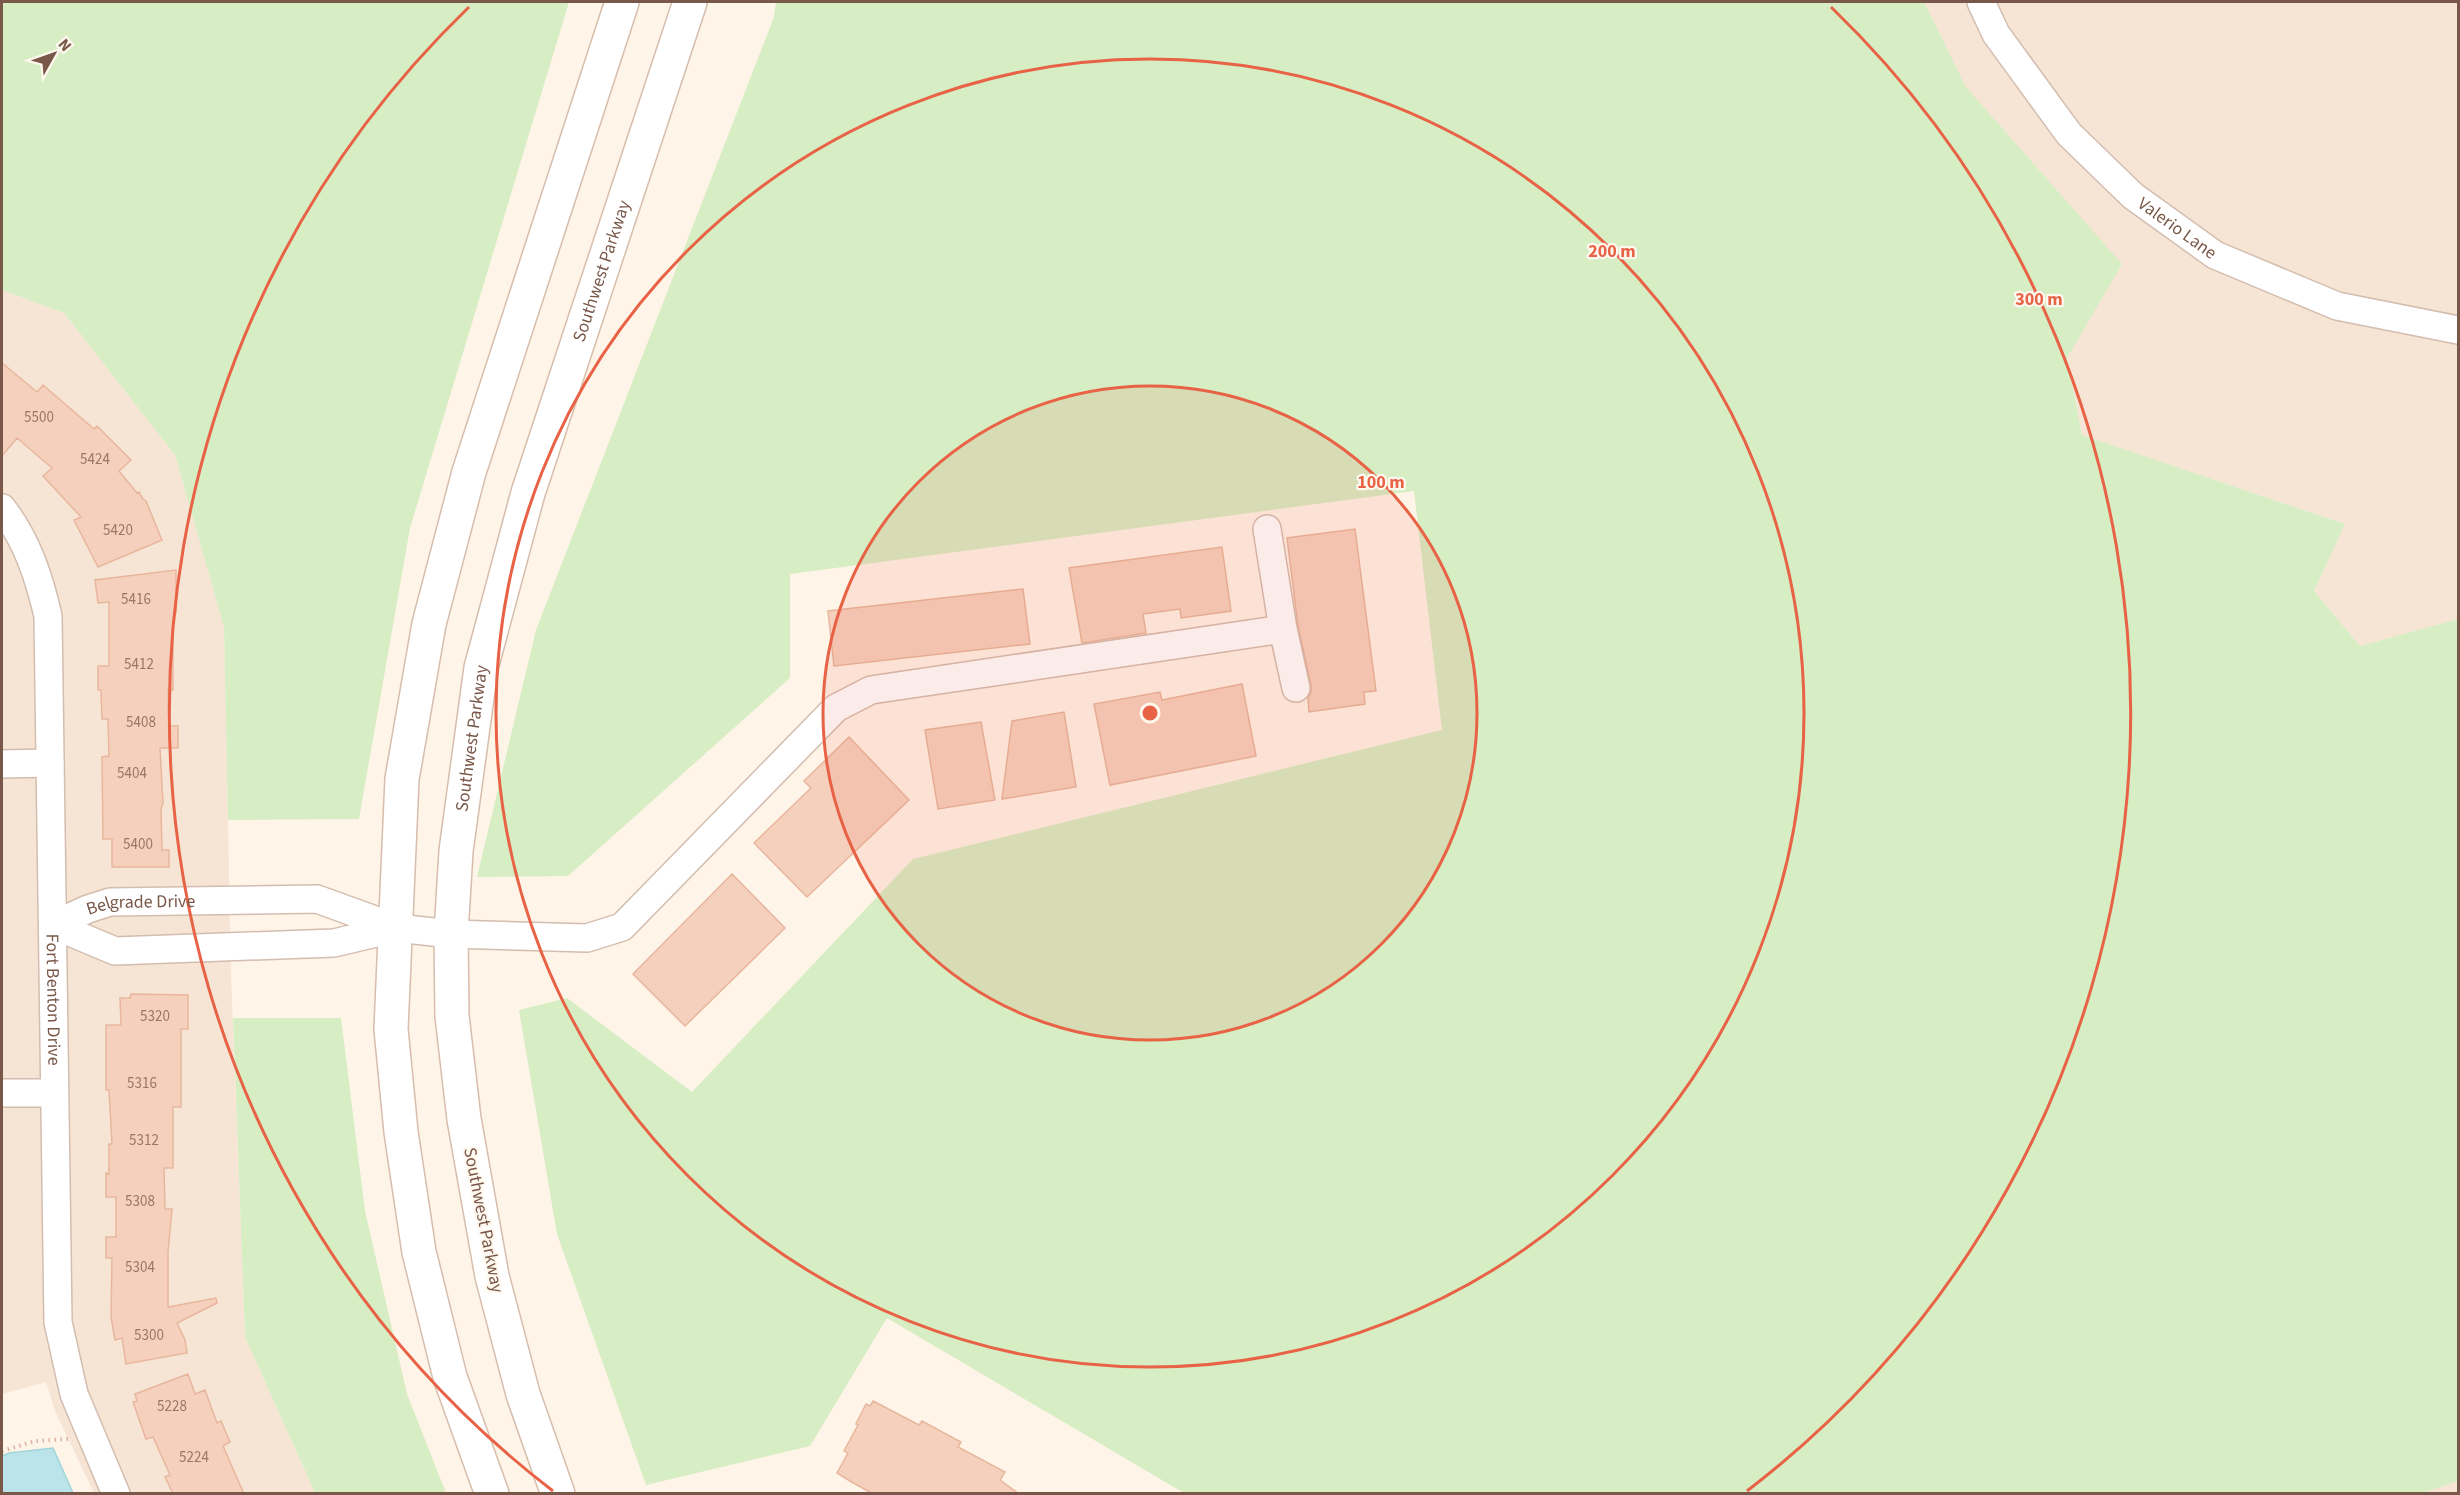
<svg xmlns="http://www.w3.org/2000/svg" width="2460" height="1495" font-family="'Source Sans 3',sans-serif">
<rect width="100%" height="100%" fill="#fef4e7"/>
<path fill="#f6e5d5" d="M1924,2h534v617l-98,27 -46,-55 31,-67 -263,-89 -15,-77 54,-94 -155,-177z
M2,290l62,23 111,142 49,172 7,347 14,363 70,156h-221l-39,-82 -9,-29 -44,12z
M2458,1481v12h-39z"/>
<path fill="#d7edc4" d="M2,2h567l-159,526 -51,291 -131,1 -4,-193 -49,-172 -111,-142 -62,-23z
M776,2h1148l42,85 156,177 -55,94 15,77 263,89 -31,67 46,55 98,-27v862l-39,13 -1235,-1 -297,-175 -77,128 -164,39 -89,-251 -38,-224 48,-12 125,94 221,-233 529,-129 -28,-239 -624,83v104l-222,198 -91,1 59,-247 238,-613z
M233,1018h108l24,193 42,183 39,99h-131l-70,-156z"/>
<path fill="#bae4e9" stroke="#a0d5db" stroke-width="1.5" d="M53,1448l20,45h-71v-37l7,-3z"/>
<path fill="#f5d1bd" stroke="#e8b69d" stroke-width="1.5" d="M2,363l35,29 6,-7 51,44 3,-3 34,34 -12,11 18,22 2,-1 4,7 3,2 16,39 -64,27 -24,-47 7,-3 -38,-41 9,-8 -35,-30 -15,18z
M1355,529l21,162 -12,1 1,12 -56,8 -1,-14 3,-6v-7l-13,-59 -11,-88z
M1222,547l9,64 -50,7 -1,-9 -37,5 3,19 -64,10 -13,-75z
M176,570v43l-3,4v73h-5l1,36h9v22h-18l3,55 -2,6 1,41h7v17h-57v-28h-9l-1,-82 7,-1 -1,-37h-6l-1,-29h-3v-24h11v-64l-11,1 -3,-23z
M1023,589l7,55 -196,22 -6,-55z
M1242,684l14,72 -146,29 -16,-81 66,-12 2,8z
M1064,712l12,75 -74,12 10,-78z
M981,722l14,78 -57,9 -13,-79z
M849,737l60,63 -102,97 -53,-54 57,-55 -7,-7z
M732,874l53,54 -100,98 -52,-52z
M131,994l57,1v34h-7v78h-8v61h-9l1,41h7l-4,43v55l48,-9 1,5 -40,20 8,17 2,13 -61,11 -4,-26 -7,2 -4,-23 1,-59h-6v-21h10v-40h-10v-24l3,1v-30h3l-3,-54h-3v-65h15l-1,-27h10z
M188,1374l7,20 10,-4 12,33 4,-2 9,21 -7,4 21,48h-71l-8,-17 5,-2 -17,-38 -7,2 -13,-37 4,-1 -2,-7z
M873,1401l46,24 3,-4 39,21 -3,5 47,25 -5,8 19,14h-146l-23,-13 -13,-8 11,-20 -4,-2 14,-26 -2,-1 10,-20 4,2z"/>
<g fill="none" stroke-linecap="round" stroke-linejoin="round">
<g stroke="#d3bdaf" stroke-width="30">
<g id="street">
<path id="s1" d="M1981,2l15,32 73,100 64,62 82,59 122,51 121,24"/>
<path id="s2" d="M2,508c25,32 37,69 46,108l10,706 16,72 42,100"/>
<path d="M1283,629l13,59"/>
<path d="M2,764l48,-1"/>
<path id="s3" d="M53,925l35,-16 22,-7 207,-3 80,29 54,6 136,4 35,-11 214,-219 35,-18 412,-61 -16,-100"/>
<path d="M53,925l62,26 219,-8 63,-15"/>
<path d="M2,1093h52"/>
</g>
</g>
<g stroke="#d7bdab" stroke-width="36">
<g id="secondary">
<path d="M492,1494l-42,-117 -31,-125 -18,-120 -10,-103 11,-250 27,-155 40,-152 153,-470"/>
<path id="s4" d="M558,1494l-35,-100 -31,-118 -28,-157 -12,-103 -1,-82 5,-83 25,-183 47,-175 162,-491"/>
</g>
</g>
<path stroke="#dab4a0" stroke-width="4" stroke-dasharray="1.5 4.5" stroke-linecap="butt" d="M2,1451l33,-10 33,-2"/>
<use href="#street" stroke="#fff" stroke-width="27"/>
<use href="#secondary" stroke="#fff" stroke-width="33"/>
</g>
<circle cx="1150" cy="713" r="327" fill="#e86246" fill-opacity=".12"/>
<g fill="none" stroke="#e86246" stroke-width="3">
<circle cx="1150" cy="713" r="327"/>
<circle cx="1150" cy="713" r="654"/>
<path d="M553 1491A981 981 0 0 1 469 7M1831 7A981 981 0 0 1 1747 1491"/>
</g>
<g text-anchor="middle" stroke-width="4.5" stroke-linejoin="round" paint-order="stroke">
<g font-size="15" fill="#997666">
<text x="39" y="422">5500</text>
<text x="95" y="464">5424</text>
<text x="118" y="535">5420</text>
<text x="136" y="604">5416</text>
<text x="139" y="669">5412</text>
<text x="141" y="727">5408</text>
<text x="132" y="778">5404</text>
<text x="138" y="849">5400</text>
<text x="155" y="1021">5320</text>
<text x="142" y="1088">5316</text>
<text x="144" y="1145">5312</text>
<text x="140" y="1206">5308</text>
<text x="140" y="1272">5304</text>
<text x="149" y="1340">5300</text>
<text x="172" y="1411">5228</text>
<text x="194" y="1462">5224</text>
</g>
<g font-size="18" fill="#7a5849" stroke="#fff8ef">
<text dy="6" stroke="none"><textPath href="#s1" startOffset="303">Valerio Lane</textPath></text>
<text dy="6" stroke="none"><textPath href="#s4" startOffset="1256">Southwest Parkway</textPath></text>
<text dy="6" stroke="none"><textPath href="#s4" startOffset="770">Southwest Parkway</textPath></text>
<text dy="6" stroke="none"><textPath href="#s3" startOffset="92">Belgrade Drive</textPath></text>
<text dy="6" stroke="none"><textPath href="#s2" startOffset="502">Fort Benton Drive</textPath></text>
<text transform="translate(484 1220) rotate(79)" y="6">Southwest Parkway</text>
</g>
</g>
<circle cx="1150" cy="713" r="9" fill="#e86246" stroke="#fff8ef" stroke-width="3"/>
<g font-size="18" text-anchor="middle" font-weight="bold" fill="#e86246" stroke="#fff8ef" stroke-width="4.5" stroke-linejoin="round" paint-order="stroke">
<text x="1612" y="257">200 m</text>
<text x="2039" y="305">300 m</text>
<text x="1381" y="488">100 m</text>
</g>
<rect width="2460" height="1495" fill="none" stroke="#7a5849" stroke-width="6"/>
<g transform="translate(54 54) rotate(50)" stroke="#fff8ef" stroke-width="4.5" paint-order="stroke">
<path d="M0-4.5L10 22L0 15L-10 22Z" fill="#7a5849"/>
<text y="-9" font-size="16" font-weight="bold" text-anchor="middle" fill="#7a5849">N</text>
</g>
</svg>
